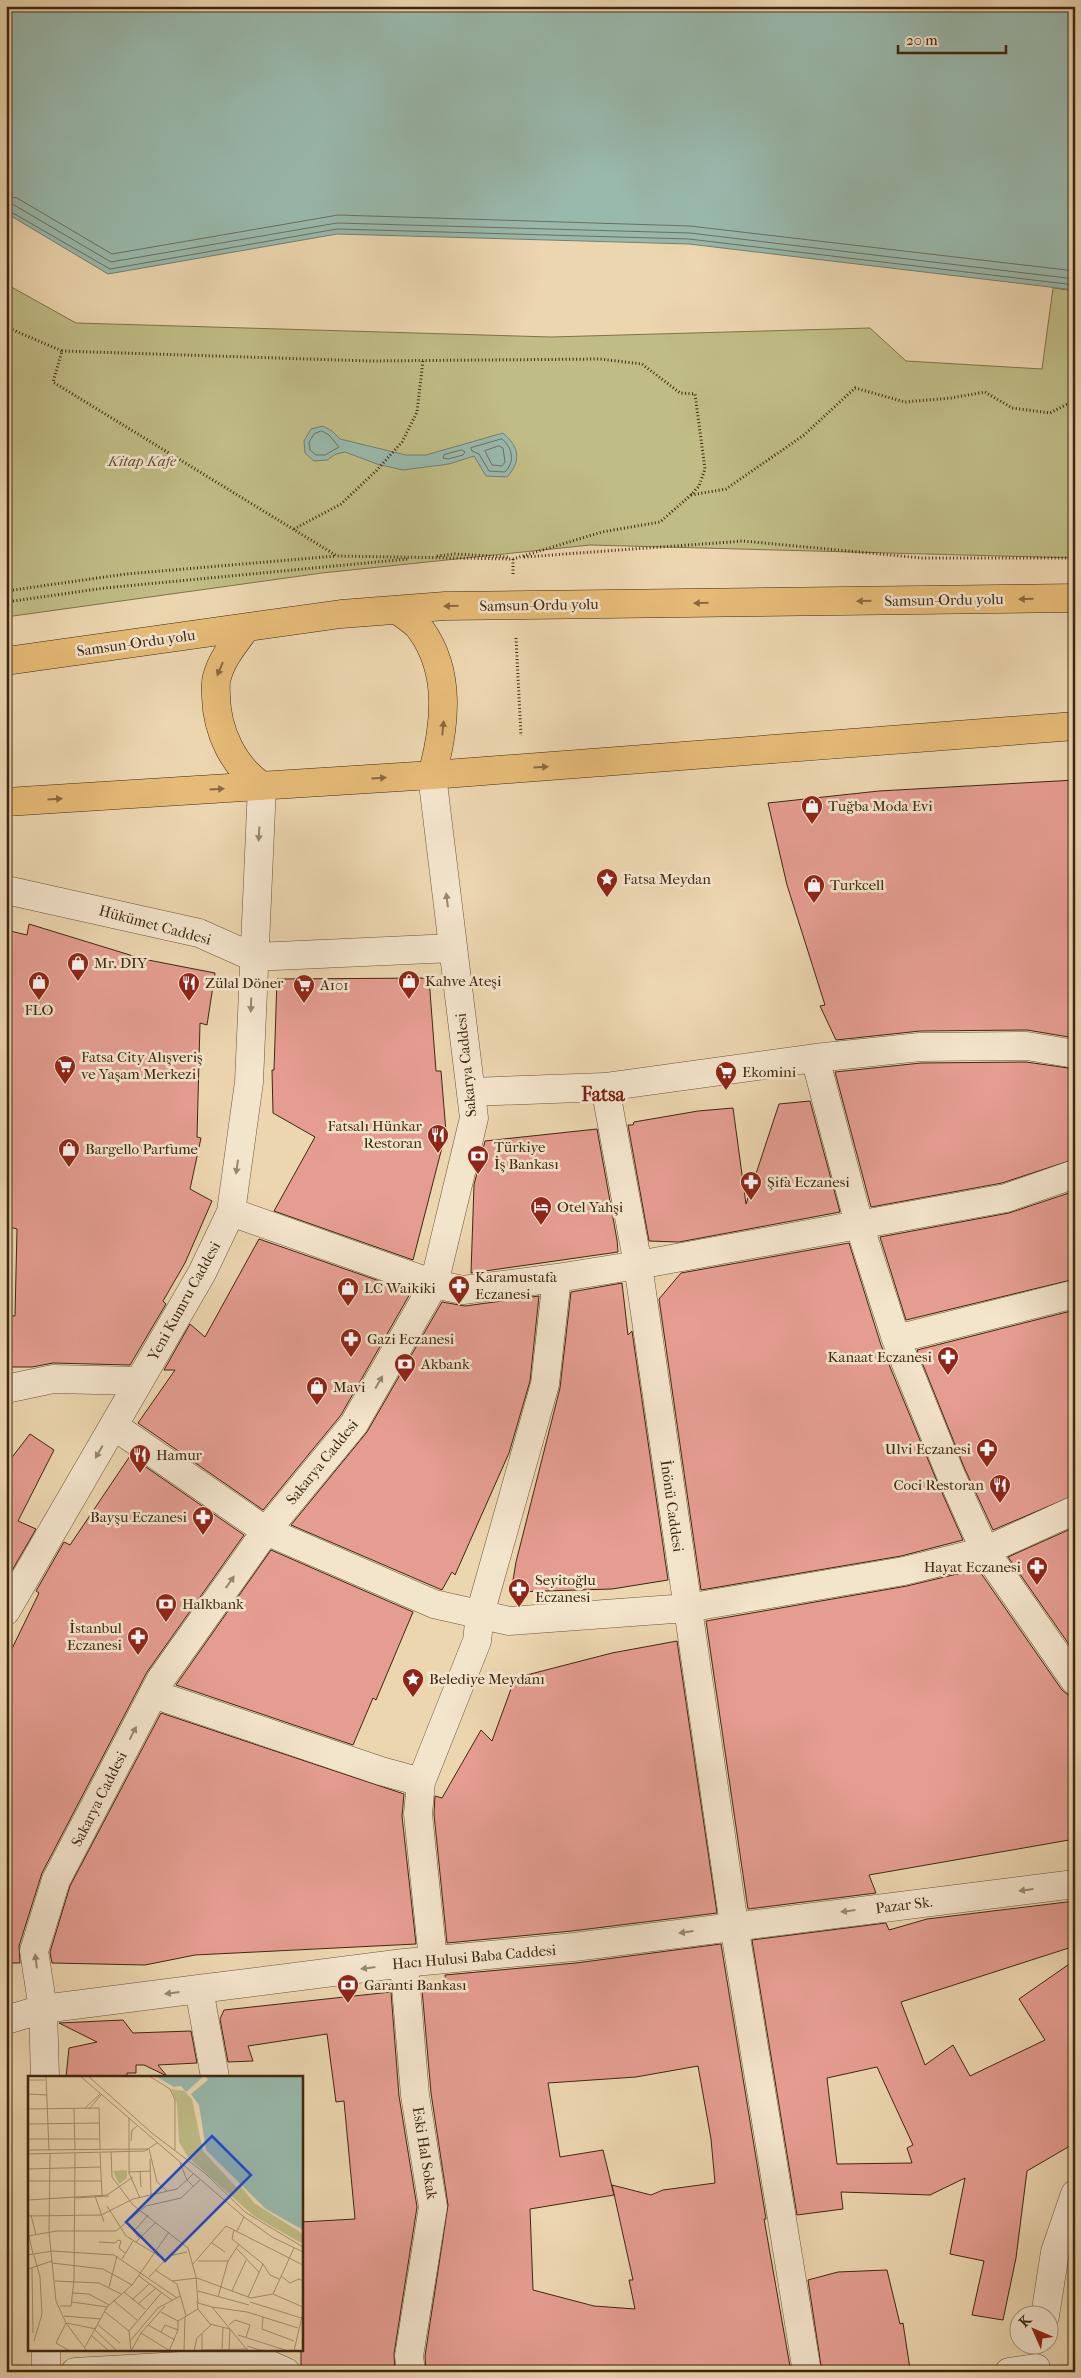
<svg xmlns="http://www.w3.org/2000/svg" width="1081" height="2378" font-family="'IM FELL French Canon',serif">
<rect width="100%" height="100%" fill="#ecd6b0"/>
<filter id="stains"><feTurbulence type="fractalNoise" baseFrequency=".004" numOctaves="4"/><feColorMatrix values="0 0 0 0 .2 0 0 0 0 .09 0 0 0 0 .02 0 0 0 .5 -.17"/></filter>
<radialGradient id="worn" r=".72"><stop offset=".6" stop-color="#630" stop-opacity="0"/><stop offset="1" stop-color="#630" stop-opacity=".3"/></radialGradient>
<path fill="#c0bc86" stroke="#80724a" d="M6,284l70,39 475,14 319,-9 36,33 136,8 11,-81 22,3v267l-485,-13 -268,28 -316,44z"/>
<path fill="#99b9ad" stroke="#757f6e" d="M6,6h1069v284l-386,-46 -352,-10 -229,40 -102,-61z
M323,426l9,5 8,8 66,16h20l77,-22c16,14 19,27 4,44l-21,-1 -12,-20 -25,8 -46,6 -26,-6 -32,-12 -9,2 -9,6 -13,1 -9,-8 -1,-12 7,-12z"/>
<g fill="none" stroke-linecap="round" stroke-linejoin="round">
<path stroke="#6c705e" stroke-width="1" d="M6,196l11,2 95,56 226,-39 352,11 385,45
M6,203l8,2 97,57 226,-39 353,10 385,46
M6,209l104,60 227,-40 352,10 386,46
M322,431l7,4 10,12 -14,8h-9l-6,-5 -1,-8 5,-8z
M502,439c11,9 13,23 3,33l-16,-1 -10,-17 -7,-3 -1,-3z
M499,446l4,2 2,14 -3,4 -10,-1 -7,-14z
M462,450l3,2 -2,3 -15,4 -5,-1 1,-3z"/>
</g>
<path fill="#e59d91" stroke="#3f270f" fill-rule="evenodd" d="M1075,780v258l-48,-8 -107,1 -84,9 -16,-34 5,-1 -38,-120 -19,-82 111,-12z
M29,924l114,35 72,14 -8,52 -7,-2 -3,114 4,1 -11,51 22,12 -27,62 -22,38 3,3 -36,61 -77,-2 -21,4h-26v-52l9,1 2,-87 -11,-3v-296l21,5z
M429,978l7,93h5l5,61 -33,128 -139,-49 41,-74 -42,-24 -1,-43h2l3,-91z
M1026,1062l49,7v90l-73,24 -131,24 -36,-135 86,-9z
M810,1101l30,111 -161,30 -30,-1 -21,-116h5l1,-3 64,-11 35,-3 13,96 33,-100z
M597,1129l20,111 1,12 -147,21 3,-88 11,-44z
M1075,1191v88l-169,41 -26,-83 129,-24z
M259,1239l152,53 -70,123 -78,95 -125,-87 37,-53h-11l26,-46 15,13z
M849,1243l32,102 55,134 27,61 -62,16 -200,34 -42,-291 22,-26z
M622,1283l6,52 4,-4 36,249 -56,9 -101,3 5,-30 44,-174 11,-96z
M539,1296l-9,85 -21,72 -54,122 -3,-3 -10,18 -151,-65 76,-93 75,-130 23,4z
M1075,1310v185l-82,35 -29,-63 -47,-117z
M30,1434l24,16 -36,71 18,8 -29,50 -1,-114z
M130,1456l114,79 -97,137 -105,201 -23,73 1,17h-14v-302l33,-68 -3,-2 28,-49 6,3z
M1075,1527v126l-67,-96z
M271,1550l142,62 -37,88 -3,-2 -20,47 -177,-60z
M978,1569l84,121 6,5 7,1v143l-206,36 7,18 -128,16 -42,-288 201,-35z
M677,1641l40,272 -145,18 -125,12 -13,-129 1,-18 7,2 39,-68 11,11 23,-63 97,-25z
M161,1713l243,81 -2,22 14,128 -221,11 -50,10 -93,-2 -2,-11 20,-66z
M1075,1901v45l-174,56 24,63 28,-20 17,31 75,-36 -26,-41 56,-39v183l-48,28 -11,87 -13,62 -31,-5 12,-54 -34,-7 15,-76 -35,17 -89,-3 2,17 -46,6 -45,-275 134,-17 3,7 38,-11zM877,2067l36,78 -6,3 5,15 -75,1 -10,-86z
M721,1944l45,275h-2l27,153h-365l-1,-16 23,-151 -17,-112 -9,-104 24,-3 -1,-11 131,-12zM698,2066l13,73 4,44 -52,7 -12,5 -39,-10 21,95h-4l6,29 -41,-3 -61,-16 -3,-81 84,-14 -11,-45 -43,7 -12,-74 88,-6z
M391,1992l8,104 18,111 -23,147 1,18h-94v-150l54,-3 -11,-118 -8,1 -9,-68 -79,12 5,15 -25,1 -8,-43 4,-9z
M123,2020l10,13 58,-2 6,32 -39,2 9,11 -23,-11h-8v8h-9v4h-61l3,-29 28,-6 -38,-19z
M887,2270l13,54 3,-1 7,46 -20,3h-68l-14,-92 30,-8z"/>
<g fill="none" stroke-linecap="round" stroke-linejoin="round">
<g stroke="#6a5337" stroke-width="29">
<path id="minor" d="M6,890l193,43 54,24 200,-9
M815,1058l44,166 37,115 54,134 35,78 90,130
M605,1087l33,178 96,660 73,447
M471,1092l134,-5 210,-29 105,-11 107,-1 48,8
M231,1212l203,72 29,6 94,-12 81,-13 368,-67 69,-24
M896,1339l179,-45
M6,1389l47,-10 86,2
M114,1426l152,105 168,73 75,17 178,-13 217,-37 81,-20 90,-41
M6,1611l196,-338 29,-61 18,-130 13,-296
M153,1694l228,77 40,11 56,-141 3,-27 65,-230 12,-106
M421,1782l-3,32 15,146
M404,1963l11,132 18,112 -24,149 2,16
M199,1989l16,88
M6,2020l37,-11 156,-20 205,-26 170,-16 501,-63
M45,2077l-2,-68 -9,-58 22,-71 105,-201 105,-148 88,-107 80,-140 40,-166 -42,-343
M1045,2316l10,-64 20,-58
M46,2372v-23
M75,2372l140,-8h53l18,8
M1009,2372l27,-4"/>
</g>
<g stroke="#3f270f" stroke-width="29">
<path id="highway" d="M397,610c8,6 19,12 24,20 31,43 24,97 11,145
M246,628c-11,15 -24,30 -29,49 -2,6 -1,13 -1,20 1,34 17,69 46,89
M6,661l335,-47 104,-8 630,-8
M6,802l426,-27 643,-49"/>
</g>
<path stroke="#3f270f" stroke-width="3" stroke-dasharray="1 2.5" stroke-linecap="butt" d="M6,327l56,24 -9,31 284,174 176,3 89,-27 58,-10 31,-27 8,-9 6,-17 -10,-75 -15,-1 -38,-29 -42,-5 -231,2 -307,-10
M691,495l35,-6 78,-54 51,-47 50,14 46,-4 34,-6 27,16 38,5 25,-13
M294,529l47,-25 35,-33 26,-29 15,-30 6,-52
M437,556l18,-2 53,3
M524,557l219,-16 179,17h153
M513,559v15
M6,591l120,-17 210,-18
M6,602l99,-14 303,-29
M516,638l5,98"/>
<use href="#minor" stroke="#f3e4cc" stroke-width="28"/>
<use href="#highway" stroke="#e6bb78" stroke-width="28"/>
</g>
<defs><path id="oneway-solid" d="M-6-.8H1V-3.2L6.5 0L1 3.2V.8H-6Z" transform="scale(1.25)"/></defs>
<g fill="#8a6a3e">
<use href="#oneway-solid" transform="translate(1026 599) rotate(179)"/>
<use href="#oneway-solid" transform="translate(864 601) rotate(179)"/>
<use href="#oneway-solid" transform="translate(701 603) rotate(179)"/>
<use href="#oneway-solid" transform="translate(451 606) rotate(179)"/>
<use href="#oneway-solid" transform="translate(220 669) rotate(113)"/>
<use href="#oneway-solid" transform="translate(443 728) rotate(-84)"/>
<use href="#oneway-solid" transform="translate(541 767) rotate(-4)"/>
<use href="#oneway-solid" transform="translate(379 778) rotate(-3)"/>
<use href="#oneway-solid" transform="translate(217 789) rotate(-4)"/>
<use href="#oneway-solid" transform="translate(55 799) rotate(-4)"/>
</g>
<g fill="#99866e">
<use href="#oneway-solid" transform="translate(259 834) rotate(93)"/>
<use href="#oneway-solid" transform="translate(447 900) rotate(-97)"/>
<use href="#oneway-solid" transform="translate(251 1005) rotate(92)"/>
<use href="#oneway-solid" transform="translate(237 1167) rotate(98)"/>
<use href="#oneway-solid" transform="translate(379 1382) rotate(-60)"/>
<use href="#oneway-solid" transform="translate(99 1452) rotate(120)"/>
<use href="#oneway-solid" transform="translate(230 1582) rotate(-55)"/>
<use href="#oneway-solid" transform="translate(133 1733) rotate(-63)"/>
<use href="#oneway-solid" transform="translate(1026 1890) rotate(173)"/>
<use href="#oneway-solid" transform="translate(848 1911) rotate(173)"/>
<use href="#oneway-solid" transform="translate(686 1932) rotate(172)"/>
<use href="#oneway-solid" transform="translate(36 1961) rotate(-97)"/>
<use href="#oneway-solid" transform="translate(368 1968) rotate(173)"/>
<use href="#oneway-solid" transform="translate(172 1993) rotate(173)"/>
</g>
<defs>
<g id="shop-pin" transform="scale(1.125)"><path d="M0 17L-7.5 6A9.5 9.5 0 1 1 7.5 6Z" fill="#8f2418" stroke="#f3e4cc"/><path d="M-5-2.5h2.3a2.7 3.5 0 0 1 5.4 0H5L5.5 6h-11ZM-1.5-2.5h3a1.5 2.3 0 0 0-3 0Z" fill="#fff"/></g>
<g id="sight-pin" transform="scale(1.125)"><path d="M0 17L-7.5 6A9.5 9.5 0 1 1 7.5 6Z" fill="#8f2418" stroke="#f3e4cc"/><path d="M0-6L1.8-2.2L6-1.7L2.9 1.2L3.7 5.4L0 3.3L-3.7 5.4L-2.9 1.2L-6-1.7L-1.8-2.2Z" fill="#fff"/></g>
<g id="restaurant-pin" transform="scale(1.125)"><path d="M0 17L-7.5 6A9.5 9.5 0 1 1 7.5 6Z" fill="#8f2418" stroke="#f3e4cc"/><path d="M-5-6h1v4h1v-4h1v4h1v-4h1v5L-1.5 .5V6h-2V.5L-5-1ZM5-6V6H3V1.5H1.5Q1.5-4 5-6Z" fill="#fff"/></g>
<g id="supermarket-pin" transform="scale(1.125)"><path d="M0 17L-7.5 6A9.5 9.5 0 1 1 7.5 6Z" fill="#8f2418" stroke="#f3e4cc"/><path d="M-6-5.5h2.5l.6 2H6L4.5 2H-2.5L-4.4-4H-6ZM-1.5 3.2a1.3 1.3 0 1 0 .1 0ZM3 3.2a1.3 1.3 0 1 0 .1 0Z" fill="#fff"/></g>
<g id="bank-pin" transform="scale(1.125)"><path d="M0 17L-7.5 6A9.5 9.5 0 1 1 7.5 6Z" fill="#8f2418" stroke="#f3e4cc"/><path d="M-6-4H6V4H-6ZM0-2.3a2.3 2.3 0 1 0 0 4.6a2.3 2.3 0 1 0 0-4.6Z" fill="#fff"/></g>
<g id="pharmacy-pin" transform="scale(1.125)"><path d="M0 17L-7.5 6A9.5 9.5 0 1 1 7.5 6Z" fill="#8f2418" stroke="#f3e4cc"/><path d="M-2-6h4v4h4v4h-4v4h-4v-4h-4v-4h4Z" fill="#fff"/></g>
<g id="hotel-pin" transform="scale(1.125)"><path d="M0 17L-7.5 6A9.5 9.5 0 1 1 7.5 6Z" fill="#8f2418" stroke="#f3e4cc"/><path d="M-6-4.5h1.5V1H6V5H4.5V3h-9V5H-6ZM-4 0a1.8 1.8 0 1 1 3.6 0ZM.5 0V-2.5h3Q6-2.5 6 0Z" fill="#fff"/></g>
</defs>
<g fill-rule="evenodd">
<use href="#shop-pin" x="812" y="806"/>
<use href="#sight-pin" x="607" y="879"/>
<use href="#shop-pin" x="814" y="885"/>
<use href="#shop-pin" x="78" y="963"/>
<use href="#shop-pin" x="409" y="981"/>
<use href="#shop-pin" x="39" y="982"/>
<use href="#restaurant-pin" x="189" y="983"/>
<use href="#supermarket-pin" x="304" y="985"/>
<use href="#supermarket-pin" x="65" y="1066"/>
<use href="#supermarket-pin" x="726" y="1072"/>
<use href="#restaurant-pin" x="438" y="1135"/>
<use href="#shop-pin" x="69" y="1149"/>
<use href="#bank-pin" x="478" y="1156"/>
<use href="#pharmacy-pin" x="751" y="1182"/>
<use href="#hotel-pin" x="541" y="1207"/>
<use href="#pharmacy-pin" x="459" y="1286"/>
<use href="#shop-pin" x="348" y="1288"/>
<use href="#pharmacy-pin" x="351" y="1339"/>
<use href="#pharmacy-pin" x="948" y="1357"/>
<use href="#bank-pin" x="405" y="1364"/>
<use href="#shop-pin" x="317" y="1387"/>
<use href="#pharmacy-pin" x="987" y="1449"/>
<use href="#restaurant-pin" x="140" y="1455"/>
<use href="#restaurant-pin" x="1000" y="1485"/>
<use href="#pharmacy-pin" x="203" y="1517"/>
<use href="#pharmacy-pin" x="1037" y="1567"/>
<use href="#pharmacy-pin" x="519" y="1589"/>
<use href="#bank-pin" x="166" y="1604"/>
<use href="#pharmacy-pin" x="138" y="1637"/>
<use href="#sight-pin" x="413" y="1679"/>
<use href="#bank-pin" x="348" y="1985"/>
</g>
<g text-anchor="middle" stroke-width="5" stroke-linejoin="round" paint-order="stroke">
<g font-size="15" font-style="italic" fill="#5f4c2d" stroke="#f3e4cc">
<text x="142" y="466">Kitap Kafe</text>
</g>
<g font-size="15" fill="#3f270f" stroke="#f3e4cc">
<text transform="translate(944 600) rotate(-1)" y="5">Samsun-Ordu yolu</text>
<text transform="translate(539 605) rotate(-1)" y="5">Samsun-Ordu yolu</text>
<text transform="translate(136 643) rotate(-8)" y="5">Samsun-Ordu yolu</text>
<text transform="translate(155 925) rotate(15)" y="5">Hükümet Caddesi</text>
<text transform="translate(466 1065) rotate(-96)" y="5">Sakarya Caddesi</text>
<text transform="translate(184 1301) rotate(-61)" y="5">Yeni Kumru Caddesi</text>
<text transform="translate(322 1462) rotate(-51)" y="5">Sakarya Caddesi</text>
<text transform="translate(672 1506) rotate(82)" y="5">İnönü Caddesi</text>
<text transform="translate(99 1799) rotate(-63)" y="5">Sakarya Caddesi</text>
<text transform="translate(904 1905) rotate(-7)" y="5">Pazar Sk.</text>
<text transform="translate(474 1957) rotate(-5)" y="5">Hacı Hulusi Baba Caddesi</text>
<text transform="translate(425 2153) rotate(81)" y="5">Eski Hal Sokak</text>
</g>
<g font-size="15" fill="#3f270f" stroke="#f3e4cc" text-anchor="start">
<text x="828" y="811">Tuğba Moda Evi</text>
<text x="623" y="884">Fatsa Meydan</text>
<text x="830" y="890">Turkcell</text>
<text x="94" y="968">Mr. DIY</text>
<text x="425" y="986">Kahve Ateşi</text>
<text x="205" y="988">Zülal Döner</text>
<text x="320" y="990">A101</text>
<text x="39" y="1015" text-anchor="middle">FLO</text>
<text x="81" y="1062">Fatsa City Alışveriş<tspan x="81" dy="17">ve Yaşam Merkezi</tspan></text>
<text x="742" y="1077">Ekomini</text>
<text x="422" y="1131" text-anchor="end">Fatsalı Hünkar<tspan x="422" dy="17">Restoran</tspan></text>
<text x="494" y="1152">Türkiye<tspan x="494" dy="17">İş Bankası</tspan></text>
<text x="85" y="1154">Bargello Parfume</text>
<text x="767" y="1187">Şifa Eczanesi</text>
<text x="557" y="1212">Otel Yahşi</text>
<text x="475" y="1282">Karamustafa<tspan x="475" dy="17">Eczanesi</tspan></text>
<text x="364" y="1293">LC Waikiki</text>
<text x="367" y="1344">Gazi Eczanesi</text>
<text x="932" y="1362" text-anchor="end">Kanaat Eczanesi</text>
<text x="421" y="1369">Akbank</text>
<text x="333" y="1392">Mavi</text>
<text x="971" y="1454" text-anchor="end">Ulvi Eczanesi</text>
<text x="156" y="1460">Hamur</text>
<text x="984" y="1490" text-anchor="end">Coci Restoran</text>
<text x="187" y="1522" text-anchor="end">Bayşu Eczanesi</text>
<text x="1021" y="1572" text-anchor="end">Hayat Eczanesi</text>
<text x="535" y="1585">Seyitoğlu<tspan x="535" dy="17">Eczanesi</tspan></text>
<text x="182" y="1609">Halkbank</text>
<text x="122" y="1633" text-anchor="end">İstanbul<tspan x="122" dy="17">Eczanesi</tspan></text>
<text x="429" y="1684">Belediye Meydanı</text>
<text x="364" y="1990">Garanti Bankası</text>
</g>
<g font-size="20" font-weight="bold" fill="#7a1f14" stroke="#f3e4cc">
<text x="603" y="1101">Fatsa</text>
</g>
</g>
<g transform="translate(28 2076)">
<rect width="275" height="275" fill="#ecd6b0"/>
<path d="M143,13l13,2 8,8 11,52 33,36 4,-2 14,18 49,31v10l-49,-28 -66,-59 -9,-15 -2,-39zM99,94v8l-8,6 -6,-13z" fill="#c0bc86"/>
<path d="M127,0h49l-18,16 -5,-6 -7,1zM177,0h98v154l-37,-21 -60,-59 -7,-45 -8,-11 17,-14z" fill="#99b9ad"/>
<path fill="none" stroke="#a79070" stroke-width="1" d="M18,0l3,75M52,0l164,141 28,20 31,15M60,0l65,58 53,40 39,38 58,35M121,0l21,13 5,11v50M0,4h17M0,18l19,1M57,32l15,-14M0,33l71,-1 1,41M46,33l1,40M61,33l12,-14M101,42v55l11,25M0,48l71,-1M0,63h71M103,65l1,-11 5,-4M121,73l8,33 10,9M0,74l120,-1M83,76l1,25 21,28 55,43 8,29 2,26M72,77l2,42M0,78l117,-3 12,-8M22,78l-1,78 7,69 10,22 21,28M122,83l1,37M152,87l7,17 7,7M0,93l72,-2M112,95l1,16M101,96l22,-1M0,105h73M67,120l9,26M47,122l34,-2M0,124l79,-5 26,-18M79,130l19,30 38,23M3,139l5,20M0,140l73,-1 32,-16 44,-10 16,-15M100,148l12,15M107,154l13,-15M206,154l-2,9 31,25 -15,33M209,155l7,-14M0,160l29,-5h59l30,-25 35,-8 19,-18M1,160l4,18M71,166l16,1 3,-3 3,1 -2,7 6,5M108,166l20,-20M184,167l13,9M209,173l22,23M0,179l24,-4 62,4 63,43M6,179l6,22 2,37 -8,27M94,183l11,-18M170,185h30M24,187l51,6 29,16M235,188l7,11 9,4M164,189l34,-39 77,39M4,192l1,65M0,193l24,-8M127,194l22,14 9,32M111,200l34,25M253,200l9,7 9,-4 4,2M121,201l20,-21 18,-4M27,205l44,2 22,11M144,205l25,-3 54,20 22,-4 30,13M81,211l8,-31M170,215l51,14M204,215l14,-31M96,216l21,17M45,217l16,1 20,11M245,218l21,-46M190,221l10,-36 11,-17M85,224l24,20M104,224l17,-16M44,226l35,5M222,226l51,16M170,227l14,4 36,44M110,228l18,-16M32,230h11l3,-26 1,-126M184,231l35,5 51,16M170,233l12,15 20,5 -1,22M77,236l24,19M133,236l17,9M36,240l37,3M235,241l-1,12 32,12M38,247l-10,20 14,8M39,247l29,6M70,249l22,18M120,249l27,15M201,249l6,-5 15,5 -4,12M67,254l22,21M133,256l4,-7 13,5M113,257l29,18M174,258v16l46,-1M210,259l50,16M64,260l17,15M102,265l28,-33 22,-12M219,270l16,5M57,271l22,-40 25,-22 37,-53M194,274l1,-22M103,275l-2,-20 33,-39M103,275l10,-18 24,-27M141,275l9,-21v-9l20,-12 -1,-8M156,275l1,-34M166,275l3,-13 14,-13M266,275l9,-39"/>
<path fill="#1d4ed8" fill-opacity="0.15" stroke="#1d4ed8" stroke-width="2.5" d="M184,60l39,39 -86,86 -39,-39z"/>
<rect width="275" height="275" fill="none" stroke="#3f270f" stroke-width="2.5"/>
</g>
<rect width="1081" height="2378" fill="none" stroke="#ecd6b0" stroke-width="25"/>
<rect x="8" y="8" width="1066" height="2363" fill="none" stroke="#3f270f" stroke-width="2.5"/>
<rect x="12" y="12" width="1056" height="2353" fill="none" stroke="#3f270f"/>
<g transform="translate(1034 2330) rotate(315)"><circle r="24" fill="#f3e4cc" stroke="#ab9880"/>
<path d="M0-4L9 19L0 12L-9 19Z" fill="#8f2418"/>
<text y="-8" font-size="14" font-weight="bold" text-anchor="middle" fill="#3f270f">K</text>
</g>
<path d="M898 45v8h108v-8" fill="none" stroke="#3f270f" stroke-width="2.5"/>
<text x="906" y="45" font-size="15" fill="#3f270f" stroke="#f3e4cc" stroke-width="4" paint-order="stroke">20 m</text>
<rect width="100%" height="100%" filter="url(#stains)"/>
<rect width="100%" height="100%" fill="url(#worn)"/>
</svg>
